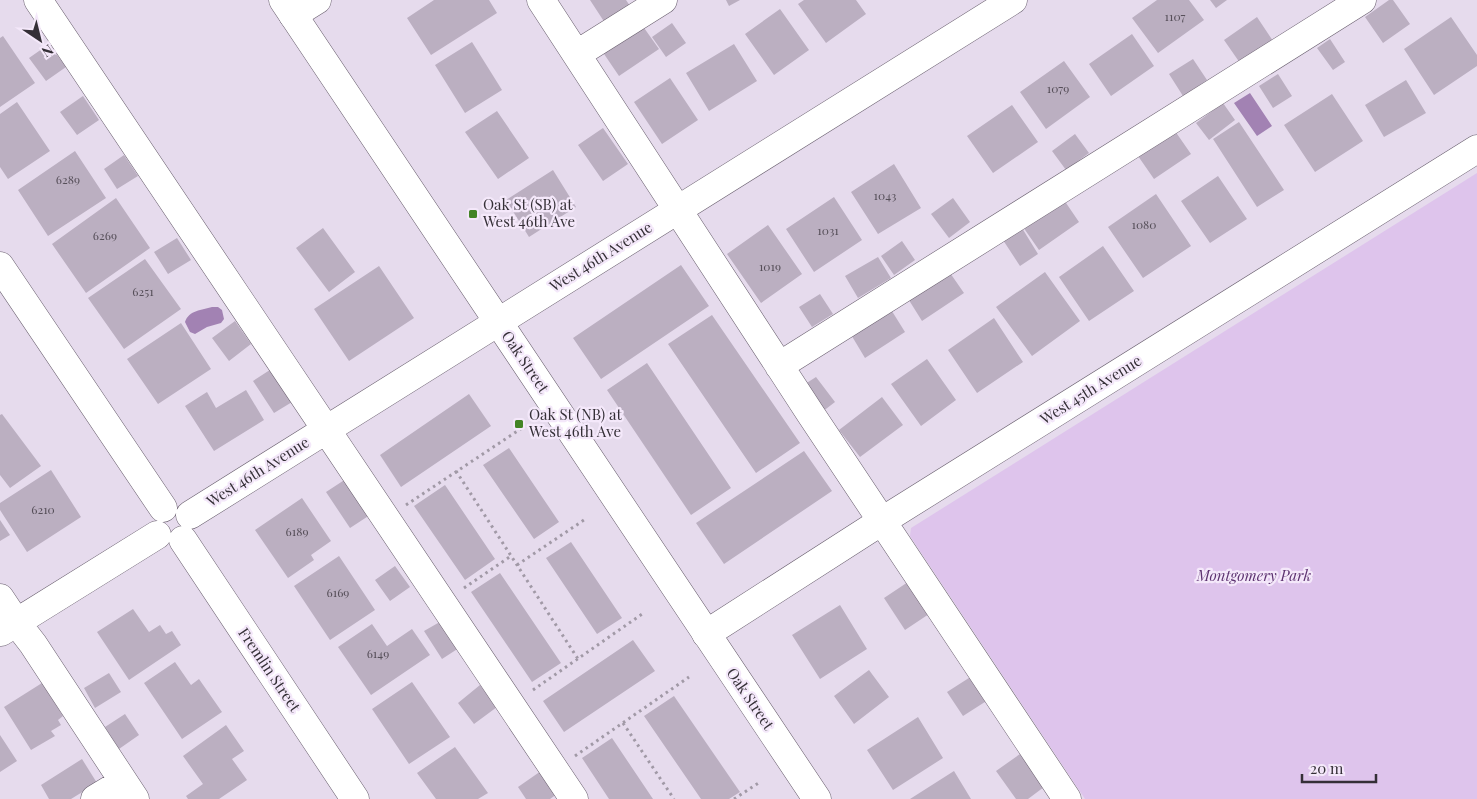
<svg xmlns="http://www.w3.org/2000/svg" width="1477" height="799" font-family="'Playfair Display',serif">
<rect width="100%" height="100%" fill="#e6dbed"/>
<path fill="#dec4ec" d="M1477,173v626h-392l-175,-263 1,-8z"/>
<path fill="#a282b3" d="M1250,93l22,33 -15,10 -23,-33z
M212,307h6l4,3 2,9 -3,4 -14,4 -12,7 -5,-2 -5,-10c4,-12 17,-12 27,-15z"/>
<path fill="#bbafc1" d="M434,0h55l8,13 -66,42 -24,-37z
M590,0h36l4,6 -25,17z
M726,0h14l-11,6z
M804,0h52l10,14 -40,29 -28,-39z
M1157,0h32l15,20 -46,33 -26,-35z
M1210,0h17l-11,8z
M1389,0h4l17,24 -27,19 -18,-26z
M780,9l29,41 -35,25 -29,-41z
M1257,17l16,24 -33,22 -16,-23z
M1451,17l26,38v11l-43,29 -30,-46z
M672,23l14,20 -20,14 -14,-20z
M642,25l17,24 -40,27 -17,-25z
M1132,34l22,32 -43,30 -22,-32z
M3,36l32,47 -35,24v-69z
M1330,39l15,23 -12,8 -16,-22z
M472,42l30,48 -37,23 -30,-48z
M49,44l17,23 -20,14 -17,-23z
M734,44l23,37 -48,30 -23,-38z
M1193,59l14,21 -24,16 -14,-22z
M1064,61l26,36 -44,32 -26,-37z
M1278,74l14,22 -19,12 -14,-22z
M670,78l28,42 -36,24 -28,-42z
M1406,80l20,33 -42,24 -19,-32z
M1332,94l31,47 -48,31 -31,-47z
M83,96l16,24 -22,15 -17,-23z
M17,102l33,49 -42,28 -8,-12v-53z
M1223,103l12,17 -26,20 -13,-17z
M1012,105l26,37 -45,31 -26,-37z
M497,111l32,47 -31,21 -33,-47z
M1239,122l45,68 -27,17 -44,-68z
M603,128l25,36 -25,17 -25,-36z
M1175,131l16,23 -37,25 -16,-23z
M1075,134l14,19 -23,17 -14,-19z
M75,151l31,47 -58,38 -30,-46z
M124,155l14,21 -21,13 -13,-20z
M894,164l27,44 -43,26 -27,-42z
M553,170l23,37 -47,30 -23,-37z
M1218,176l29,43 -37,24 -29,-42z
M1156,194l35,52 -48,32 -35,-51z
M834,197l28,43 -48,32 -28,-43z
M116,198l34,50 -64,45 -34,-49z
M953,198l17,24 -21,16 -18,-24z
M1064,200l15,22 -40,28 -16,-23z
M768,225l34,49 -41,29 -34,-49z
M323,228l32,44 -26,20 -33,-44z
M1022,228l16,26 -18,12 -17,-26z
M177,238l14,22 -23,14 -14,-22z
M902,241l13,19 -21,15 -13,-19z
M1103,246l31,45 -45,30 -30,-44z
M878,257l13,21 -33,20 -13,-22z
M145,259l36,50 -57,40 -36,-51z
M681,265l28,41 -108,73 -28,-41z
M379,266l35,52 -65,43 -35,-52z
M948,270l16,23 -42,28 -15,-24z
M1045,272l35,49 -48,35 -36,-49z
M820,294l13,20 -21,13 -13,-20z
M890,308l15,24 -40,26 -15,-25z
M712,315l88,128 -44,30 -88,-129z
M994,318l29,44 -46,31 -29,-43z
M235,321l16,23 -22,17 -17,-23z
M181,323l30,46 -53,35 -31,-45z
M927,359l29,41 -35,26 -30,-42z
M647,363l84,125 -40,27 -84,-125z
M276,366l21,33 -23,14 -21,-32z
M816,377l19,25 -13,10 -20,-26z
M246,390l18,30 -50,31 -29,-45 22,-14 9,16z
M469,394l22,32 -90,61 -21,-32z
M882,397l21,28 -43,32 -21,-27z
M2,414l39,52 -31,22 -10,-13v-60z
M509,448l50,74 -25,17 -51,-74z
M804,451l28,40 -108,73 -28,-41z
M51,470l30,47 -54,35 -27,-42v-7z
M349,477l24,36 -23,15 -24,-36z
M445,485l50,74 -30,21 -51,-74z
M302,498l29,43 -20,14 3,5 -26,18 -33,-48z
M0,520l10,15 -10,6z
M571,542l51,76 -25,16 -51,-76z
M339,556l36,54 -45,30 -36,-54z
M395,566l15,21 -20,14 -15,-21z
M500,573l61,90 -29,19 -61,-90z
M908,582l21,32 -24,16 -21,-32z
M840,605l27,44 -47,30 -28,-44z
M133,609l16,23 11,-7 6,9 6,-3 9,14 -52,35 -32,-48z
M445,619l17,27 -20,13 -18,-28z
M372,624l15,22 25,-17 18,26 -59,40 -33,-48z
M633,640l22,31 -91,61 -21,-31z
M175,662l16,23 8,-6 23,33 -40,27 -38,-56z
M869,670l20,27 -35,27 -20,-28z
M109,673l12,19 -26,16 -11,-20z
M972,676l16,24 -25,16 -16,-24z
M412,682l38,55 -41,27 -37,-55z
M42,683l21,33 -5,4 3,5 -10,6 4,5 -24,14 -27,-43z
M480,685l17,22 -23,17 -16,-21z
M674,696l66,96 -11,7h-28l-57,-83z
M125,714l14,21 -20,14 -14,-22z
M918,717l25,41 -50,32 -26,-40z
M226,725l18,26 -12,8 15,21 -28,19h-31l-2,-3 17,-12 -20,-28z
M0,735l17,26 -17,11z
M612,738l41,61h-44l-27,-41z
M455,747l33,46 -10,6h-42l-19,-26z
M1020,754l24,33 -16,12h-12l-20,-28z
M82,759l15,24 -26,16h-22l-8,-14z
M541,771l16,23 -7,5h-24l-8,-12z
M954,771l17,28h-61z"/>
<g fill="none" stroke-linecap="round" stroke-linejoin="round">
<g stroke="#685e6d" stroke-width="29">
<path id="minor" d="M38,0l536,799
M541,0l269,413 257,386
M293,15l24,-15
M577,54l86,-54
M0,266l163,242
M779,366l583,-366
M190,515l823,-515
M183,540l172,259
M0,598l16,24 17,22 102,155
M1,632l156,-97
M706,634l176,-113 595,-372
M95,799l28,-17"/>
</g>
<g stroke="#685e6d" stroke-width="29">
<path id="major" d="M283,0l534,799"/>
</g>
<path stroke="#a199a6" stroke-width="3" stroke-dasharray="2.5 4" stroke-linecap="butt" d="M456,471l122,188
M406,505l116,-77
M517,565l67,-45
M464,588l47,-32
M533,690l112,-78
M623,723l51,76
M575,756l114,-79
M734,799l26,-17"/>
<use href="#minor" stroke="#fff" stroke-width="28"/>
<use href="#major" stroke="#fff" stroke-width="28"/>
</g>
<g fill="#438425" stroke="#f4e8fa" stroke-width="2">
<rect x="468" y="209" width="10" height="10" rx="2.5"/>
<rect x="514" y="419" width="10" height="10" rx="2.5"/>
</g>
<g text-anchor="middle" stroke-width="4.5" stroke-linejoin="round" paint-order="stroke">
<g font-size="12" fill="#564f59">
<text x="1175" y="21">1107</text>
<text x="1058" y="93">1079</text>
<text x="68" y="184">6289</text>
<text x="885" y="200">1043</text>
<text x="1144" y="229">1080</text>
<text x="828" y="235">1031</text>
<text x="105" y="240">6269</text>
<text x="770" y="271">1019</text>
<text x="143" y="296">6251</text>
<text x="43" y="514">6210</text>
<text x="297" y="536">6189</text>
<text x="338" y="597">6169</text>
<text x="378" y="658">6149</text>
</g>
<g font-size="15" fill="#342f36" stroke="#f4e8fa" text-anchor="start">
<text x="483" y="210">Oak St (SB) at<tspan x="483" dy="17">West 46th Ave</tspan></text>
<text x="529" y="420">Oak St (NB) at<tspan x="529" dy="17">West 46th Ave</tspan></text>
</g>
<g font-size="15" fill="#342f36" stroke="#f4e8fa">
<text transform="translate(601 257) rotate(-32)" y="5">West 46th Avenue</text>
<text transform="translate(525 362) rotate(56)" y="5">Oak Street</text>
<text transform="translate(1091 390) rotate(-32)" y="5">West 45th Avenue</text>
<text transform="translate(258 472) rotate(-32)" y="5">West 46th Avenue</text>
<text transform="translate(269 670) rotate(56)" y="5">Fremlin Street</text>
<text transform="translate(750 699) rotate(56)" y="5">Oak Street</text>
</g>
<g font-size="15" font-style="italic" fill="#5d3371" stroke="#f4e8fa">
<text x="1254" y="581">Montgomery Park</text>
</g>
</g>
<g transform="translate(40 40) rotate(145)" stroke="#f4e8fa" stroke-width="4" paint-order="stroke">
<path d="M0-4L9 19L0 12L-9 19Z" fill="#342f36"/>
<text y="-8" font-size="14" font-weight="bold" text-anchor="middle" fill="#342f36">N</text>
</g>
<path d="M1302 774v8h74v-8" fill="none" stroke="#342f36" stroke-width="2.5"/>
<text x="1310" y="774" font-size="15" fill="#342f36" stroke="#f4e8fa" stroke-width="4" paint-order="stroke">20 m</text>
</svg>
